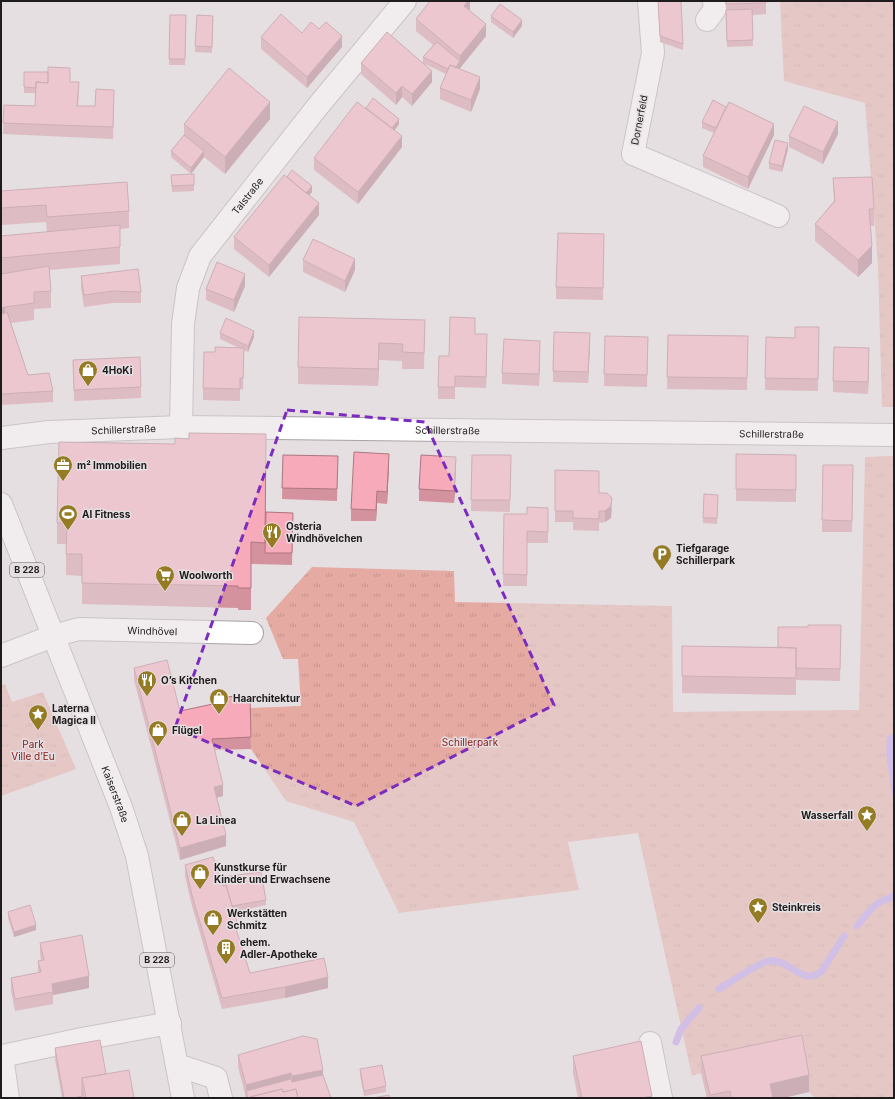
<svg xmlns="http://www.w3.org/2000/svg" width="895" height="1099" font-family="Inter,sans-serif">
<defs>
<pattern id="park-tufts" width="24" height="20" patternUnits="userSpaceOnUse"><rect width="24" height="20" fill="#e5aba3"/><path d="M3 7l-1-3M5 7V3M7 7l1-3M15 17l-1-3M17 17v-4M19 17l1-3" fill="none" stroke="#c4938c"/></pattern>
</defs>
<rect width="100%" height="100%" fill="#e6dfe2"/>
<path fill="url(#park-tufts)" d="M780,1h114v406h-12l-4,-141 -13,-163 -81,-22z
M894,456v642h-79l-6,-6 -108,-19 -9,3 -54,-243 -70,9 11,48 -180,23 -45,-91 -68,-21 -35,-52 -1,-41 51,-2 -3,-47h-15l-17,-41 46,-51 142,4 1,31 217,4 1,106 186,-2 6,-253z
M5,684l7,18 31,-10 33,77 -75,27v-110z"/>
<path fill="#b89ae9" d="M894,733v74l-8,-54 1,-16 4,-3z"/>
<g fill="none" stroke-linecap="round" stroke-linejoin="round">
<path stroke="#b89ae9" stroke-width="7" d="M857,926c7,-8 13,-18 23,-24 5,-3 10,-2 14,-7
M719,989c13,-8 25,-16 38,-23 3,-1 8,-5 11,-5 21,-4 34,27 54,10l22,-35
M676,1042l5,-13 18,-21"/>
<g stroke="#a9a3a6" stroke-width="24">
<g id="minor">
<path d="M649,1l4,52 -20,101 145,62"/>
<path d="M707,20l8,-11 -1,-8"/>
<path id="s1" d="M181,427l2,-103 5,-36 12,-32 118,-150 87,-105"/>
<path id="s2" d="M1,438l48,-6 132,-5 713,8"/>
<path id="s3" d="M1,656l52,-20 26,-7 173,4"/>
<path d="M650,1043l11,55"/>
<path d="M177,1065l39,13 5,20"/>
<path d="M8,1098l-6,-42 80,-17 88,-16"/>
</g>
</g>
<g stroke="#a9a3a6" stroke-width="24">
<g id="major">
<path id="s4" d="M1,504l120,303 16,49 46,242"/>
</g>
</g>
<use href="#minor" stroke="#fff" stroke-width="22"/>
<use href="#major" stroke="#fff" stroke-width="22"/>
</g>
<path fill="#d4929f" d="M470,1v10l16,25 -27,33 21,20 -9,23 -31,-13v-11l6,-14 -21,-10 7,18 -20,24 -10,-9 -6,8 -35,-31v-11h62v-6l10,-12 -17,-14v-12z
M658,1l25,43v6l-23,-8z
M726,1h40v13l-14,1 1,31 -26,1z
M170,15h16l-1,50h-16z
M197,15l16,1 -1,37 -17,-1z
M491,16l31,10 -9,12 -22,-16z
M302,33l40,14 -35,41 -46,-39v-12z
M24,72l46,10 9,12 -1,12h17l19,-4 -1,37 -110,-5 1,-29 31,1 1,-13h-12z
M726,107l48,28 -26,54 -45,-22v-11l11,-23 -12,-5v-6z
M366,108l33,16 -4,6 7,17 -44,57 -44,-34v-12z
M270,119l-45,55 -21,-17 -13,17 -20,-17v-6l13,-16v-11z
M838,134l-15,30 -34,-17v-11z
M788,149l-6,23 -13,-3v-6z
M171,175l23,10v6l-22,1z
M287,177l25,15 -3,3 10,20 -50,62 -35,-28v-12z
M833,178l41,31v17h-4l2,37 -14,14 -43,-36v-17l19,-23z
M1,191l128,20v17l-9,1v35l-71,6 2,21v17l-17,1v11l-23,3 17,52 25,16v11l-52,3v-169l46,-4 -1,-10 -45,3z
M604,234l-1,66 -47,-1v-12z
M303,260l52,10 -10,22 -42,-20z
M81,276l60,16v11h-28l-29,4 -3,-19z
M245,286l-11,26 -28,-12v-11z
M425,320l-1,49h-22v-8l-23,-1 -1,26 -80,-2v-17z
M819,327l-1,64 -53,-1v-12l30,-40z
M220,333l34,4 -6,15 -4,-2 -1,40 -3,-1v12l-37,-1v-12l12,-36 24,-4 -19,-9z
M475,334l12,12 -1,42 -31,-1v12h-17v-12l11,-31z
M668,335l80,1 -1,54 -80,-1z
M605,336l43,1 -1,50 -43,-1z
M590,345l-2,38 -35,-1v-11z
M540,352l-1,34 -37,-2v-11z
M73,360l68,27v11l-67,3z
M869,360l-1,34 -35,-2v-11z
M736,454l60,1v47l-60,-1z
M283,455l55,1 -1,45 -55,-2z
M472,455h39l-1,57 -39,-1z
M389,465l-2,39 -10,-1 -1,18h-25v-12z
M823,465h30l-1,67h-30z
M456,469l-2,34 -35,-2v-12z
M555,470l44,23 13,16 -1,9 -6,4 -6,1v8l-26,-1v-8h-18z
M718,501l-1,23 -14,-1v-5z
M548,508v35h-21v43h-24l1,-72h23z
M266,512l27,1 -1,52 -41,-1v46h-13v-2l-156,-4v-28l-16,-1v-31h-9v-21z
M841,625l-1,56 -44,-1v15l-114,-2v-47l96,1 30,-20z
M134,668l46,43 36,-6 34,-9 1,53 -36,1 8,46 -6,2 9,48 -46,14 -46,-180z
M185,865l35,12 46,23v5l-32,7 3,20 13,41 78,15 -43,10 -63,11 -30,-103 -7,-30z
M8,912l28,18 -22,7 -6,-19z
M40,943l49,45 -36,7v9l-38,7 -4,-21v-12l27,-5v-12l3,-1 -1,-6z
M55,1048l51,26 28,24h-72l-7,-39z
M238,1055l85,20 8,23h-85l-8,-31z
M573,1056l79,42h-74l-5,-25z
M701,1056l108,36 -26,6h-76l-6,-25z
M360,1069l26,17v6l-22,4 -4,-21z"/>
<path fill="#ad7782" d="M468,1h2v9l-6,8v-12z
M522,20v6l-9,12v-6z
M486,24v12l-33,41v-5l7,-11v-5z
M342,36v11l-35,41v-11z
M432,71v11l-20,24v-12z
M480,77v12l-9,23v-12z
M402,86v11l-6,8v-12z
M270,102v17l-45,55v-17z
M399,119v5l-10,14v-6z
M838,122v12l-15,30v-12z
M774,124v11l-26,54v-12z
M402,136v11l-44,57v-12z
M788,143v6l-6,23v-6z
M204,151v6l-13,17v-6z
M312,186v6l-9,10v-6z
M319,203v12l-50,62v-12z
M872,246v17l-14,14v-17z
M355,259v11l-10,22v-11z
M245,274v12l-11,26v-12z
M5,307v17l-4,1v-17z
M254,331v6l-6,15v-6z
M590,333v12l-2,38v-11z
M487,334v12l-1,42v-11z
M540,341v11l-1,34v-12z
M379,343v17l-1,26v-17z
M869,348v12l-1,34v-12z
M389,454v11l-2,39v-12z
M456,457v12l-2,34v-12z
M377,491v12l-1,18v-11z
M612,498l-1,20 -6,4v-11z
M223,785v11l-9,2v-11z
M226,835v11l-46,14v-12z
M237,922v11l-3,-10z
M36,925v5l-22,7v-5z
M89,976v12l-36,7 -1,-11z
M328,977v11l-43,10v-11z
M323,1070v11l-31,7v-12z
M291,1073v12l-45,6v-6z
M809,1075v17l-26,6h-13v-14z
M652,1096v2h-11z"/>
<path fill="#f7aab9" stroke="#ad7782" d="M430,1h38l-4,5 22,18 -26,32 -44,-37z
M658,1h23l2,43 -23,-8z
M726,1h40v2l-40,1z
M500,4l22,16 -9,12 -22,-16z
M752,9l1,31 -26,1 -1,-31z
M281,14l21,19 9,-11 8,7 7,-7 16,14 -35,41 -46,-40z
M170,15h16l-1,44h-16z
M197,15l16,1 -1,31 -17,-1z
M387,32l45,39 -20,23 -10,-8 -6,7 -35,-30z
M437,42l23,19 -4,6 -6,-2 -2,4 -25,-12z
M450,65l30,12 -9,23 -31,-12z
M48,67l22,1v14h9l-2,24h18l1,-17 18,1 -1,37 -110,-4 1,-18 31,1 1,-24 12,1z
M229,68l41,34 -45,55 -41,-33z
M24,72h24v11l-12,-1v6l-12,-1z
M373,98l26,21 -7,9 -26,-20z
M713,100l13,7 -10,21 -14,-6z
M357,102l45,34 -44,56 -44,-34z
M729,102l45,22 -26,53 -45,-21z
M804,106l34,16 -15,30 -34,-16z
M184,135l20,16 -13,17 -20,-17z
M775,140l13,3 -6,23 -13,-3z
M292,170l20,16 -6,7 -19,-16z
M194,174v11l-22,1 -1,-11z
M284,175l35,28 -50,62 -35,-28z
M872,177l2,32h-5l3,37 -14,14 -43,-36 20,-23 -2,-23z
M127,182l2,29 -82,6 -1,-12 -45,3v-17z
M120,225v22l-119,11v-22z
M558,233l46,1 -1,54 -47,-1z
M313,239l42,20 -10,22 -42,-21z
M217,262l28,12 -11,26 -28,-11z
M49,266l2,25 -17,1v11l-29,4 -4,1v-34z
M138,269l3,23 -28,-1 -29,4 -3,-19z
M7,312l21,63 21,-2 4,18 -52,3v-80z
M299,317l126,3 -1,33 -22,-1 1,-8 -24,-1 -1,26 -80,-2z
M450,317l25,1v16h12l-1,43 -31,-1v11h-17l1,-31h10z
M226,318l28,13 -6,15 -28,-13z
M795,327h24l-1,52 -53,-1 1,-41 29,1z
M554,332l36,1 -2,39 -35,-1z
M668,335l80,1 -1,42 -80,-1z
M605,336l43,1 -1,38 -43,-1z
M504,339l36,2 -1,33 -37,-1z
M215,347l29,1 -1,30h-3v11l-37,-1 1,-36h11z
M834,347l35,1 -1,34 -35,-1z
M140,357l1,30 -67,3 -1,-30z
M189,433l77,1 -1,109 -14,-1v46h-13v-2l-156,-3v-29h-16l1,-31h-10l2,-81 116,2v-6l14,1z
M354,452l35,2 -2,38 -10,-1 -1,19 -25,-1z
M736,454l60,1v35l-60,-1z
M283,455l55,1 -1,33 -55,-1z
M421,455l35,2 -2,34 -35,-2z
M472,455h39l-1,45h-39z
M823,465h30l-1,56 -30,-1z
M555,470l44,1v22h8l5,5 -1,8 -6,5h-6v8l-26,-1v-7h-18z
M704,494l14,1 -1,23h-14z
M527,507l21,1v24l-21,-1v44l-24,-1 1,-60h23z
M266,512l27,1 -1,40h-27z
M808,625h33l-1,44 -44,-1v-20l-18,-1v-20h30z
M682,646l114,2v30l-114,-2z
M167,660l13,51 33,-7 3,1 1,-8 33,-1 1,41 -39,2 11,46 -9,2 12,48 -46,13 -46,-180z
M213,857l10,29 3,-1 11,37 -3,1 16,50 74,-15 4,19 -43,10 -63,11 -30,-103 -7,-30z
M261,872l5,28 -34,6 -6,-21 -3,1 -3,-9z
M30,905l6,20 -22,7 -6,-20z
M82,935l7,41 -37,8 1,8 -38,7 -4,-21 30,-6 -3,-11 6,-1 -4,-17z
M802,1035l7,40 -39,9 3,14h-42l-1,-7 -20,4 -9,-39z
M303,1036l14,3 6,31 -31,6 -1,-3 -45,12 -8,-30z
M100,1040l6,34 -24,4v18l-9,2h-9l-9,-50z
M641,1041l11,55 -11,2h-59l-9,-42z
M382,1065l4,21 -22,5 -4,-22z
M129,1070l5,28h-48l-4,-20z
M323,1075l8,23h-33l-2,-9 -13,3 -1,-3 -32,8v1h-2l-2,-7 45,-12 1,3z
M282,1089l1,3 13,-3 2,9h-48v-1z
M389,1095l1,3h-17z"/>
<path d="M0 0H895V1099H0ZM287,410l138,12 129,283 -198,101 -181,-78z" fill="#e6dfe2" fill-opacity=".55" fill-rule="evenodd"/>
<path fill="none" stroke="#7b2cbf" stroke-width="3" stroke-dasharray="8 5" stroke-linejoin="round" d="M287,410l138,12 129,283 -198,101 -181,-78z"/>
<defs>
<g id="shop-pin" transform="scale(1)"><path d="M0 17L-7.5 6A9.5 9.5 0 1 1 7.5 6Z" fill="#957c24" stroke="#e6dfe2"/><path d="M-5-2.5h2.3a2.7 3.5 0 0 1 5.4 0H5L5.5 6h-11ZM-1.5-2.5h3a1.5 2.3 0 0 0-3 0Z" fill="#fff"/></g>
<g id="office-pin" transform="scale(1)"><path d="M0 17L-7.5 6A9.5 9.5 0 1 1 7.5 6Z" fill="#957c24" stroke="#e6dfe2"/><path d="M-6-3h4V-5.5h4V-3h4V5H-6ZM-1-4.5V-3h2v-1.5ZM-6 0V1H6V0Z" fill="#fff"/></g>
<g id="stadium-pin" transform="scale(1)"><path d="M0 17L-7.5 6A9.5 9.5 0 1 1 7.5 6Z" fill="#957c24" stroke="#e6dfe2"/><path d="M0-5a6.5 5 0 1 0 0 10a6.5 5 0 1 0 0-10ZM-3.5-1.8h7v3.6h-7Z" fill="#fff"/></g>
<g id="restaurant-pin" transform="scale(1)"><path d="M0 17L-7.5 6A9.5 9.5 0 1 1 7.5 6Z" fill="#957c24" stroke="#e6dfe2"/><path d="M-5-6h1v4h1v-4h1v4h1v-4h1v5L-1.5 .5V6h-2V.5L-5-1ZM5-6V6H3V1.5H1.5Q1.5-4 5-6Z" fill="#fff"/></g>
<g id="parking-pin" transform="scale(1)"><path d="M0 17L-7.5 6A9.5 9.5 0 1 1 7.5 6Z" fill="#957c24" stroke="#e6dfe2"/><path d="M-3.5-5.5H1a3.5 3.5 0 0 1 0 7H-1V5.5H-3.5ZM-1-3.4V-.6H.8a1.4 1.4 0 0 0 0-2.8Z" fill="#fff"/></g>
<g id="supermarket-pin" transform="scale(1)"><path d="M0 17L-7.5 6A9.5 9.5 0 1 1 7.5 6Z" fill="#957c24" stroke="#e6dfe2"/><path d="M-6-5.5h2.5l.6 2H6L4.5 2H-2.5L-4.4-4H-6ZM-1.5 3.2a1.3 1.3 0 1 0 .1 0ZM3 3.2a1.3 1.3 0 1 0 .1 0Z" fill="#fff"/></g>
<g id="sight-pin" transform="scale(1)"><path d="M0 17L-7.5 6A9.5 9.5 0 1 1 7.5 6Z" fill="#957c24" stroke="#e6dfe2"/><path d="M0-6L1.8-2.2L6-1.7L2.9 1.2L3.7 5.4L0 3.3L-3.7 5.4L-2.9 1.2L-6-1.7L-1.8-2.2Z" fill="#fff"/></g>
<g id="building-pin" transform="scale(1)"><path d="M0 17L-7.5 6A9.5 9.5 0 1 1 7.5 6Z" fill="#957c24" stroke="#e6dfe2"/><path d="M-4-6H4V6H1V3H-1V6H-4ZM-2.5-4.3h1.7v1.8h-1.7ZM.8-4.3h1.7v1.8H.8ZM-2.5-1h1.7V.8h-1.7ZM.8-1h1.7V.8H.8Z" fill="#fff"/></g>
</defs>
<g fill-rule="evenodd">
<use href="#shop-pin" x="88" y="370"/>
<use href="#office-pin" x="63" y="465"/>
<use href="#stadium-pin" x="68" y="514"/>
<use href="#restaurant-pin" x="272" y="532"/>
<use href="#parking-pin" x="662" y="554"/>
<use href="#supermarket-pin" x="165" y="575"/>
<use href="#restaurant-pin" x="147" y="680"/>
<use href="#shop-pin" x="219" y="698"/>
<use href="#sight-pin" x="38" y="714"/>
<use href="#shop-pin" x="158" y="730"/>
<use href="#sight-pin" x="867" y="815"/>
<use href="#shop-pin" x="182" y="820"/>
<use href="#shop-pin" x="200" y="873"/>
<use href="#sight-pin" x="758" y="907"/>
<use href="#shop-pin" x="213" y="919"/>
<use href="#building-pin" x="226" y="948"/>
</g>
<g text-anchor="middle" stroke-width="3" stroke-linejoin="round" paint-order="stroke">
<g fill="#e6dfe2" stroke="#5a5658" stroke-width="1">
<rect x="10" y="563" width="34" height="14" rx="3"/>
<rect x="140" y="953" width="34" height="14" rx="3"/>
</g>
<g font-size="9" font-weight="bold" fill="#1e1c1d">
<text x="27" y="573">B 228</text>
<text x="157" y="963">B 228</text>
</g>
<g font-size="10" fill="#1e1c1d" stroke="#e6dfe2">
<text transform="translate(639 120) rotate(-79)" y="4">Dornerfeld</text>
<text dy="4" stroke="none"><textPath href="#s1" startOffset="250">Talstraße</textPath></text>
<text dy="4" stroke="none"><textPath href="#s2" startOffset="123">Schillerstraße</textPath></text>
<text dy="4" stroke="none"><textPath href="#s2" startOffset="447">Schillerstraße</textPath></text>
<text dy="4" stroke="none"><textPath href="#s2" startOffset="771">Schillerstraße</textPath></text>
<text dy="4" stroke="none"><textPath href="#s3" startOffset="156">Windhövel</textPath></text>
<text dy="4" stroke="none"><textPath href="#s4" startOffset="312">Kaiserstraße</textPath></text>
</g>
<g font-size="10" font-weight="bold" fill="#1e1c1d" stroke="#e6dfe2" text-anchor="start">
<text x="102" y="374">4HoKi</text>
<text x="77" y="469">m² Immobilien</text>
<text x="82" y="518">AI Fitness</text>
<text x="286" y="530">Osteria<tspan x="286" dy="12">Windhövelchen</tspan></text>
<text x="676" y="552">Tiefgarage<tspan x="676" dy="12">Schillerpark</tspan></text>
<text x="179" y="579">Woolworth</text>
<text x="161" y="684">O’s Kitchen</text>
<text x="233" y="702">Haarchitektur</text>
<text x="52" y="712">Laterna<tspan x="52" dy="12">Magica II</tspan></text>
<text x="172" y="734">Flügel</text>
<text x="853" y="819" text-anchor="end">Wasserfall</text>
<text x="196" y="824">La Linea</text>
<text x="214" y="871">Kunstkurse für<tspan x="214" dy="12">Kinder und Erwachsene</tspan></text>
<text x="772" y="911">Steinkreis</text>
<text x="227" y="917">Werkstätten<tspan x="227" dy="12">Schmitz</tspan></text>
<text x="240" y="946">ehem.<tspan x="240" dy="12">Adler-Apotheke</tspan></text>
</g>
<g font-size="10" fill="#861815" stroke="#e6dfe2">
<text x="470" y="746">Schillerpark</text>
<text x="33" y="748">Park<tspan x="33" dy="12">Ville d’Eu</tspan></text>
</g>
</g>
<rect width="895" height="1099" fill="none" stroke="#1e1c1d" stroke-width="4"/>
</svg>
